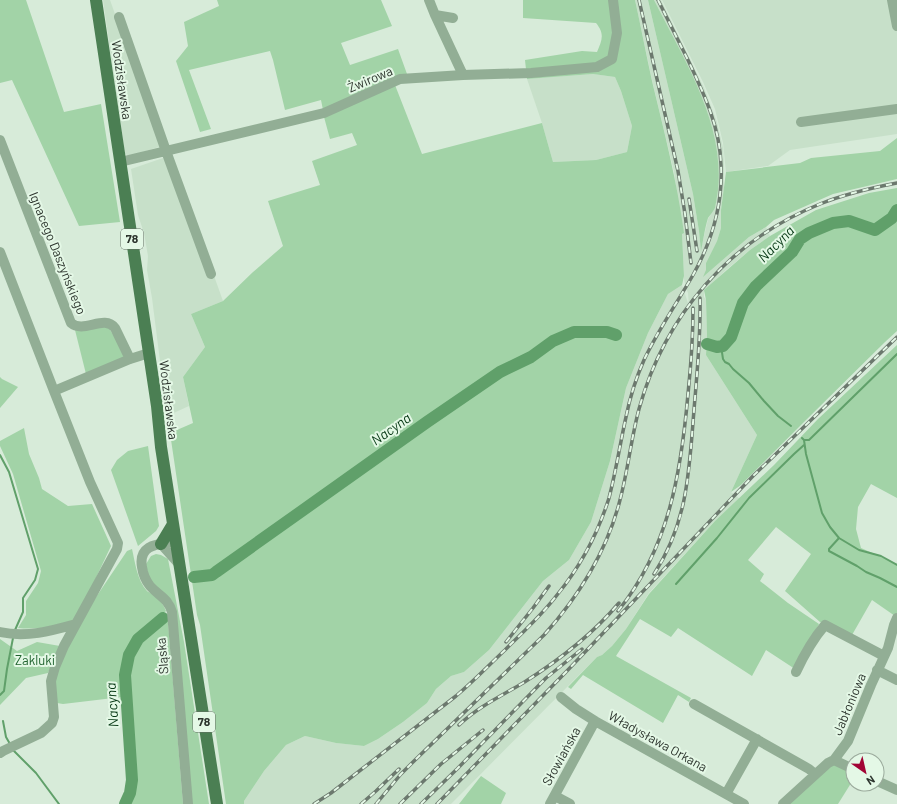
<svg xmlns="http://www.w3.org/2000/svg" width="897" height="804" font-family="Barlow,sans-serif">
<rect width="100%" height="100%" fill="#d7ebd9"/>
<path fill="#c7e0c9" d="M103,0h7l52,146 -33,10 -4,-2z
M635,0h13l45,194 6,37 2,18 7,-30 7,-11 3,-18v-16l-1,-21 -13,-50 -21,-46 -29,-57h7l43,88 13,34 6,26 1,17v23l-3,22v18l-4,13 -11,22 1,7 -3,6 45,-39 17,-10 4,9 -20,14 -24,20 -22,22v5l2,3 1,35 -1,20 51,80 -26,57 9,7 -25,22 -66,72 -23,36 -14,17 -10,9 -5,2 -13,13 -133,134h-207v-3l20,-30 22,-26 19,-9 31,7 28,3 14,-7 25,-17 24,-19 9,-14 15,-13 13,-4 25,-22 54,-69 26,-21 22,-38 19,-61 16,-73 22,-55 20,-39 14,-9 7,21 -1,-13 -2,-5 -2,-9v-3l-2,-42 -8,-62 -22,-92z
M662,0h229l6,18v116l-107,16 -22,16 -42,6 -3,-29 -8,-34 -12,-27z
M593,74l22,3 6,14 11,35 -5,26 -31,8 -43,2 -11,-39 -15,-44z
M163,158l3,4 47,111 10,28 -32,13 14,33 -22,30 6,29 -22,10 -15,-118 -5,-28 1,-14 -4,-23 -6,-18 -7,-46z"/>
<path fill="#a2d3a7" d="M0,0h26l38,112 37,-8 19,118 -41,4 -67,-146 -12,3z
M217,0h164l11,26 -51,17 9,22 48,-16 9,25 -84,36 -2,-10 -36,10 -12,-50 -3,-9 -81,19 22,59 -11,3 -24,-71 12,-15 -4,-24 35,-16z
M523,0h112c6,27 11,54 17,81 12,50 25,100 32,152l-2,1 2,42 -2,9 -14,9 -20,39 -22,55 -16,73 -19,61 -22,38 -26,21 -54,69 -25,22 -13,4 -15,13 -9,14 -24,19 -25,17 -14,7 -28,-3 -31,-7 -19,9 -22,26 -20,30v3h-18l-26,-179 -3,-10 -27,-182 23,-10 -10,-46 22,-30 -14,-33 32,-13 30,-29 30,-26 -15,-45 52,-16 -8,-24 45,-16 -5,-12 -22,6 -6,-22 71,-32 27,69 120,-31 11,39 43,-2 31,-8 5,-26 -11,-35 -6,-14 -22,-3 -66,5 -2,-19 57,-9 15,1c5,-12 8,-18 -1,-29l-73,-5z
M648,0h6c29,58 71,122 64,190 -1,6 -2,13 -3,18 -2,4 -5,7 -7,10 -3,9 -5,24 -7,33l-2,-20 -6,-37z
M897,138v41l-64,15 -59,26 -8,7 -17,10 -46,40 3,-7v-7l11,-22 4,-13v-18l5,-38 74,-9 11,-5 69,-7z
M897,188v143l-12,11 -81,80 -63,63 -10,7 26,-57 -51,-80 1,-20 -1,-35 -2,-10 46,-40 20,-14 46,-26 53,-17z
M107,325l20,32 -41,17 -11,-44z
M897,345v153l-26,-14 -13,23 -2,22 5,19 36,16v49l-2,3 -23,-16 -20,35 -32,-13 -35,-31 26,-37 -35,-27 -28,33 16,14 -4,7 28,22 31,21 -24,45 -29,-19 -14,26 -74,-48 -7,9 -31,-18 -24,37 75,42 -2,4 -11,-7 -15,28 -80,-48 -12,14 -3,-2 29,-30 5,-2 10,-9 14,-17 23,-35 66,-73 59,-56 44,-46z
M0,377l2,2 16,8 -18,21z
M24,428l5,26 10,24 3,11 26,17 24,-2 19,42 -35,74c-19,6 -38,10 -58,8l8,-13v-14l12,-18 3,-12 -28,-97 -13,-28v-5z
M148,446l11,80 -3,5 -18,15 -27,-76 6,-10 11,-9z
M132,549c3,13 5,31 15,42 0,0 5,3 5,3 7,5 11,9 14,17 -11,11 -24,21 -34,32 -12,13 -12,38 -10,54l-59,7 -6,-1 -3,-22 7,-18 23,-48 43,-64z
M156,554l5,1 7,4 16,83 25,162h-19l-16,-200c-3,-5 -7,-8 -12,-12 -11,-8 -14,-15 -16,-28l5,-8z
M167,619l1,3 15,182h-62l4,-3 3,-12v-32l-5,-75 1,-13 17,-30 1,1 11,-10z
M0,639l17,12 20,-9 23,4 -12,27 -22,5 -26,27z
M832,763l21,10v7l-15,24h-51z
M481,776l25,17 -5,11h-42z"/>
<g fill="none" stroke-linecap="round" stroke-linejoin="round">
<path stroke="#60a06a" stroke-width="2" d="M721,346l2,13 2,3 4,2 4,5 16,14 15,18 14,15 13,10
M802,438l2,2h5l88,-86
M804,440l2,14 16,59 8,14 9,11 -10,11v2l28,15 9,6 14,6 17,9
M0,455l9,17 29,97 -3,11 -12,18v14l-8,18
M839,538l20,12 22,6 16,9
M676,584l41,-46 32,-40 45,-44 10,-9
M0,695l4,-4 3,-22 6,-31
M3,721l3,16 4,7
M13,750l23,23 23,31"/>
<path stroke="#60a06a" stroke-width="12" d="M707,344l10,3 6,-1 8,-9 12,-34 13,-17 36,-34 8,-13 9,-6 24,-10 16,-2 26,9 17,-12 5,-8
M194,577l18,-2 4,-3 211,-150 73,-50 31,-15 22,-16 21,-9h33l9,3
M125,804l5,-11 2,-13 -7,-105 4,-20 9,-16 25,-21"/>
<path stroke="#92ae95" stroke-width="10" d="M429,0l6,15 28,60
M892,0l5,26
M435,15l18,3
M119,17l47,134 45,123
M801,122l96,-13
M0,140l71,183c13,11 33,-9 44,5l15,31
M120,162l204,-49 76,-34 63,-4 68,-2 66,-6 15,-8 5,-26 -4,-33
M0,252l54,139 36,91 28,61 -1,6 -53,97 -9,21 -4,14 3,36 -2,6 -11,10 -38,18 -3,2
M54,391l76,-32 19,-6
M176,541c-17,3 -38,3 -34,26 1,7 4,14 8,19 9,10 18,12 22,26l16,192
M161,544l18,20
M0,632c26,6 51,-1 76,-8
M877,670l20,10
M796,672c8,-17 17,-33 29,-47l59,31
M561,697l15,12 19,12 149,83
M694,704l115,65 6,5
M834,760l14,-19 23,-56 17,-37 6,-23 3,-7
M834,760l19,9
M877,781l20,9
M726,794l31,-55
M555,796l15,8
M550,804l45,-83
M783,804l45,-41 6,-3"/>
<path stroke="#4b7f53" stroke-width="12" d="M96,0l53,353 8,53 4,41 56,357
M161,544l12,-20"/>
<g stroke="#6c796e" stroke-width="3.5">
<path id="rail" d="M639,0l39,171 7,43 6,49
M689,199l8,52
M654,574c34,-52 35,-103 40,-164 3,-37 7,-75 6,-112
M618,611c51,-63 63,-138 70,-217 3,-29 5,-57 5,-86
M506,642l27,-34 16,-22
M459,725c19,-18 42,-29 64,-42 35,-22 69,-48 96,-80
M314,804l17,-11 125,-97c18,-15 33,-31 49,-46 18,-18 37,-35 52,-55 23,-28 41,-62 52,-97 7,-27 11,-54 17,-81 4,-20 10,-39 18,-57 14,-30 33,-57 49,-85 19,-34 30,-72 28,-110 -1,-38 -17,-71 -33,-105 -10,-20 -20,-40 -30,-60
M361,804l15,-13 23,-22
M376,804l25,-30 12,-12 131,-127c35,-39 63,-84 76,-135 8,-30 11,-61 19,-91 26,-94 90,-168 181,-205 25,-10 51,-16 77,-21
M400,804l41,-40 42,-34
M421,804l36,-35 89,-91 36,-29
M437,804l128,-131 188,-197 144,-139"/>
</g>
<use href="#rail" stroke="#e4f8e6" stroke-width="2" stroke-dasharray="6" stroke-linecap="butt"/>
</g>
<g text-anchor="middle" stroke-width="4" stroke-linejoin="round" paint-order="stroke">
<g fill="#e4f8e6" stroke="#647065" stroke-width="1">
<rect x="121" y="229" width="22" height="20" rx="3"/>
<rect x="193" y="712" width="22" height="20" rx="3"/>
</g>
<g font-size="12" font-weight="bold" fill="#2d352e">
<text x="132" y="243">78</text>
<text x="204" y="726">78</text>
</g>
<g font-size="13" fill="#2d352e" stroke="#e4f8e6">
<text transform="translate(370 79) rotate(-23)" y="5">Żwirowa</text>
<text transform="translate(122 80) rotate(82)" y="5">Wodzisławska</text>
<text transform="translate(58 253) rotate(68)" y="5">Ignacego Daszyńskiego</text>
<text transform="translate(169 400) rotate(83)" y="5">Wodzisławska</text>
<text transform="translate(162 656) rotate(-95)" y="5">Śląska</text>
<text transform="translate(849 704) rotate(-67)" y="5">Jabłoniowa</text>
<text transform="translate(658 741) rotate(29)" y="5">Władysława Orkana</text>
<text transform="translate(561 756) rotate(-61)" y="5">Słowiańska</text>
</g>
<g font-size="13" fill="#1f622e" stroke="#e4f8e6">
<text x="35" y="665">Zakluki</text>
</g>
<g font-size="14" font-style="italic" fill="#053713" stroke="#e4f8e6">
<text transform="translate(776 244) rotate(-45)" y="5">Nacyna</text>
<text transform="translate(391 429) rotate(-35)" y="5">Nacyna</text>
<text transform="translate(112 705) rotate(-94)" y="5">Nacyna</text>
</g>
</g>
<g transform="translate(865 772) rotate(146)"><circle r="19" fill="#e4f8e6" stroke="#9baa9c"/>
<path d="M0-3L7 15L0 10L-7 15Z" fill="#a20435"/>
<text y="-6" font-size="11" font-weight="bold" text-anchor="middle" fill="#2d352e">N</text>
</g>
</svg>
